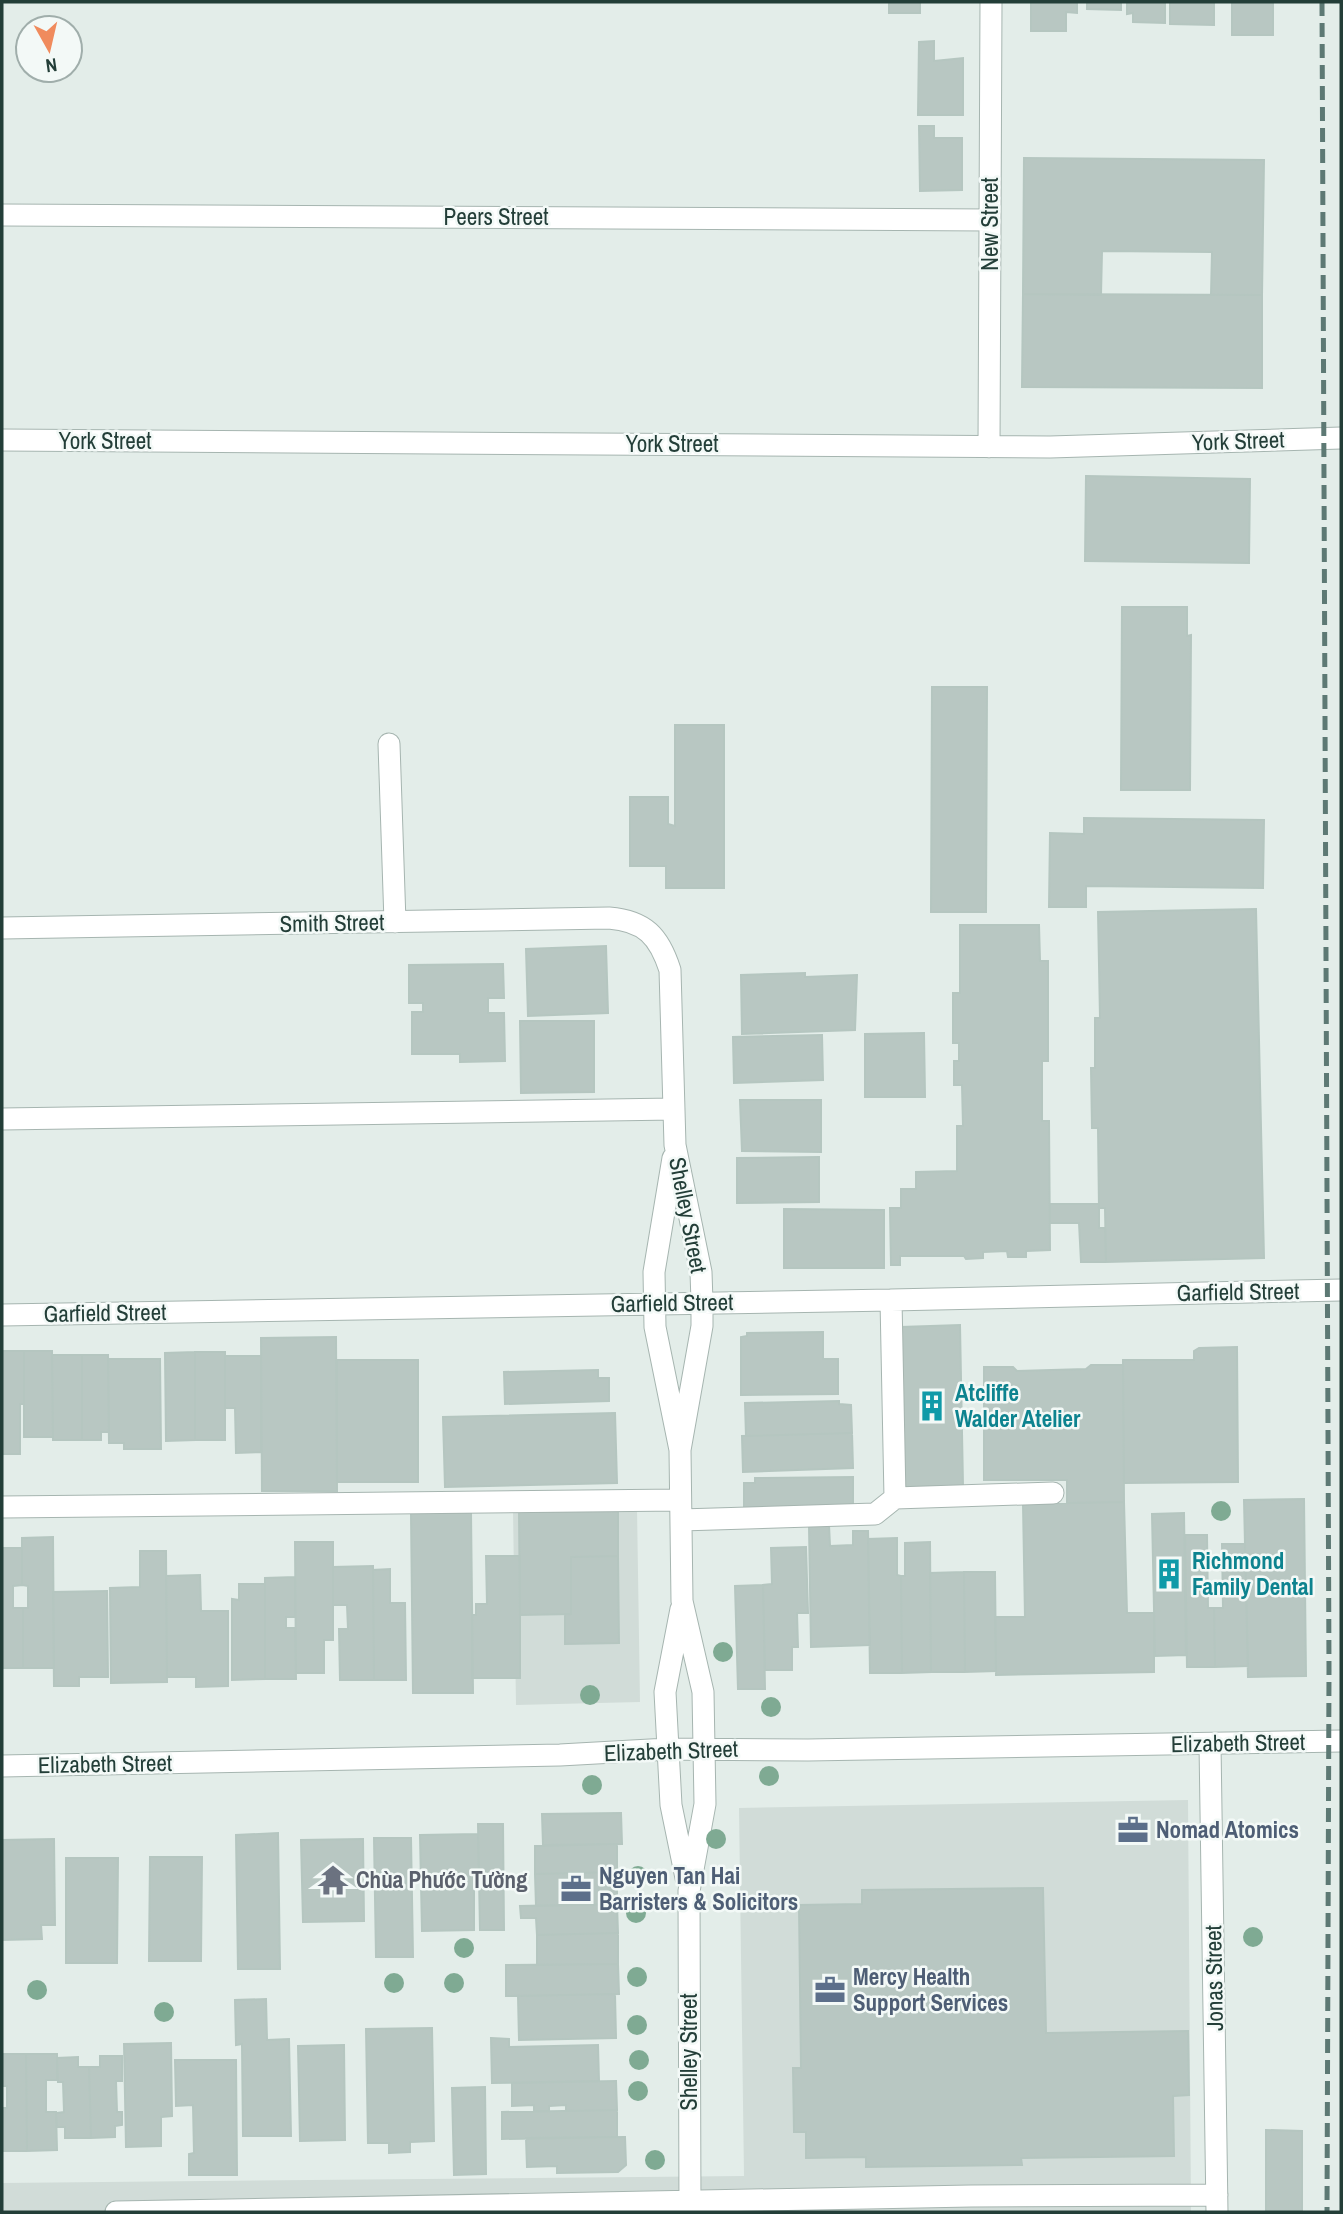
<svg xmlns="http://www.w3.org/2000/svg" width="1343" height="2214" font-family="'Archivo Narrow',sans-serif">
<rect width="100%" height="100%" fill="#e3ede9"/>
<path fill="#d1dcd8" d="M637,1508l3,194 -124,3 -3,-195z
M1188,1800l3,412h-1189v-29l742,-7 -5,-368z"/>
<path fill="#b8c7c2" stroke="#b5c6c0" stroke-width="2" d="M889,2h31v11h-31z
M1031,2h46v11l-11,-1v19h-35z
M1087,2h34v8l-34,-1z
M1127,2h38v21l-32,-1v-9l-6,1z
M1170,2h44v23l-44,-1z
M1232,2h41v33h-41z
M934,41v20l29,-3v57h-45l1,-73z
M919,126h15v12h28v52l-42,1z
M1024,158l240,2 -2,135h-51l1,-43 -110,-1 -1,44 -78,-1z
M1023,294l239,1v93l-240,-1z
M1086,476l164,3 -1,84 -164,-2z
M1122,607h65v29l4,-1 -1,155h-69z
M932,687h55l-1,225h-55z
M675,725h49v163h-58v-22h-36v-69h38v27l7,2z
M1084,818l180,2 -1,68 -177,-2v21h-37l1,-74 34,1z
M1256,909l8,349 -158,4 -1,-54h-6l-1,-80h-6l-1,-60h4v-50h5l-2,-106z
M960,925h79l1,36h8v100h-6v60h7l1,129 -24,1v6h-18l-1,-6 -24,1v6l-17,1 -2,-3h-64v9h-9l-1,-57h11v-19h15v-17l41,-1v-45h6l-1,-41h-8v-24h5v-18h-6v-50h7z
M606,946l2,67 -80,3 -2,-67z
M503,964l1,34h-16v15h16l1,48 -45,1v-8h-48v-42h11v-9h-14v-38z
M805,973v4l52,-2 -2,55 -113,4 -1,-59z
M520,1021h74v71l-73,1z
M924,1033l1,64h-60v-63z
M822,1035l1,45 -89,3 -1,-46z
M740,1100h81v52l-79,-1z
M819,1157v45l-82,1v-45z
M1050,1204h49v24h6l1,34h-25l-2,-39h-29z
M784,1209l100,1v58h-100z
M960,1325l3,161 -59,1 -3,-160z
M823,1332v27h15v35l-97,1v-58l6,-1v-3z
M336,1337l1,154h-75l-1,-153z
M1237,1347l1,135 -114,1 -1,-123h71v-9l5,-3z
M2,1351h22v53h-4v50h-18z
M24,1351h28l1,86h-29z
M195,1352v88l-29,1 -1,-88z
M195,1352h30v88h-30z
M52,1355h30v85h-29z
M82,1355h26l1,77h-8v8h-19z
M225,1356h36v96l-25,1 -1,-45h-10z
M108,1359h52l1,90h-37v-6h-15z
M337,1360h81v122h-81z
M1091,1365h32l1,137 -57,1v-23h-83v-113h29l4,4 69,-2z
M598,1370v8h11v23l-104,3 -1,-32z
M839,1401v3l12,1 1,28 -106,3 -1,-33z
M615,1413l2,70 -172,4 -2,-70z
M852,1433l1,35 -110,4 -1,-36z
M853,1477v30l-109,1v-25h11v-5z
M1304,1499l2,177 -58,1 -4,-177z
M1124,1502l3,111h27v59l-158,3 -1,-58h30l-2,-113z
M618,1510v46l-47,1v57l-51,1 -1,-104z
M471,1512l2,181h-60l-2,-180z
M1184,1513l2,142 -31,1 -3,-142z
M829,1525l1,21 23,-1v-14h15l2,114 -59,2 -2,-121z
M1185,1535h22l1,73h6l1,59h-28z
M53,1537l1,131h-31v-60h5v-22l-6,-1v-47z
M897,1538v37l4,1 1,97h-32l-2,-134z
M295,1542h38v98h-9v33h-28z
M930,1542l1,130 -29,1 -1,-97h4v-33z
M1222,1544h23l3,122 -33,1 -1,-59h9z
M806,1547l2,66h-11l1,34h-6v23h-27l-2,-85 9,-1 -1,-36z
M2,1548h20v37l-9,1v22h10v60h-21z
M140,1551h26l1,131 -56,1 -1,-95 30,-1z
M486,1556h34v122h-48v-63h4v-11h11z
M618,1556l1,87 -54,1v-30h6v-57z
M373,1566l1,114h-34l-1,-51h9l-1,-24h-14v-38z
M390,1569v34h15l1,77h-32l-1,-110z
M964,1572h31l1,99 -31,1z
M964,1572l1,100h-34l-1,-99z
M200,1575l1,36h27v75l-32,1v-10h-29l-1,-101z
M295,1577v40h-9v11h9l1,51h-31v-101z
M239,1584h26v95l-33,1v-81l7,1z
M763,1585l2,104h-27l-3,-103z
M107,1591l1,86h-29v9h-25l-1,-94z
M621,1813l1,31 -79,1 -1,-31z
M478,1824h25l1,106h-24z
M278,1833l2,136h-42l-2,-134z
M478,1834l1,52 -5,1v43l-52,1 -2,-96z
M374,1838h37l2,119h-37z
M54,1839l1,86h-14l1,14 -40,1v-100z
M363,1839l1,82 -61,1 -2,-82z
M617,1844v28l-82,2v-28z
M150,1857h52l-1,104h-52z
M66,1858h52l-1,105h-51z
M617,1872v32l-81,2 -1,-32z
M1043,1888l3,145 142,-2 1,64 -16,1 1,60 -153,2 1,7 -156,2v-10l-60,1v-26h-12l-1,-64h8l-2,-163 63,-1v-14z
M617,1904l1,29 -81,2 -1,-17h-15l-1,-12z
M618,1933v31l-81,1v-30z
M618,1964l1,30 -113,2v-31z
M615,1994l1,44 -97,2 -1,-44z
M266,1999l1,41 22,-1 2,97h-48l-1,-92 -6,1 -1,-45z
M432,2028l2,113 -24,1v10l-21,1v-10h-21l-2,-114z
M491,2038l18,1v8l89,-2 1,36 -107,2z
M171,2043l1,73 -11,1v29l-35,1 -2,-103z
M344,2045l1,95 -45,1 -2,-95z
M2,2054h24l1,97h-25v-43h5v-22h-5z
M26,2054h31v26h-11v32h10l1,38 -30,1z
M100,2056h22v25h-6l1,31h5v13l-7,1v11l-24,1 -2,-71h11z
M78,2057v10h11l2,71h-26v-11h-8l-1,-14 8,-1 -1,-30h-5l-1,-24z
M175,2060h61l1,115h-48v-21l5,-1 -1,-48 -17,1z
M616,2081l1,29 -51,1v-6l-17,1v5h-15v-6l-22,1v-23z
M485,2087l1,87 -32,1 -2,-87z
M617,2110v27l-115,2v-27z
M1266,2130l36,1v81h-36z
M625,2137l1,28 -8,7 -61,1v-7l-30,1 -1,-29z"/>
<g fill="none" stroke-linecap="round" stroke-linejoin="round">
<g stroke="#a6b5b0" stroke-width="23">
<path id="minor" d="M2,215l988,5
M2,440l1048,7 291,-9
M989,447l2,-445
M389,744l6,178
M2,928l607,-10c36,3 50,18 61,52l5,175 26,127 1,30v24l-22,124
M2,1119l672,-10
M673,1158l-19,114 1,55 25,123 2,151 21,91 2,112 -16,87 1,321
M891,1300l4,198
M2,1315l889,-15 450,-10
M2,1507l678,-7
M681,1520l194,-6 20,-16 158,-5
M681,1609l-16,83 6,113 15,73
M1210,1744l7,468
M2,1766l558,-11 108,-6 140,1 533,-9
M116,2212l855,-16 246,-1"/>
</g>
<use href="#minor" stroke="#fff" stroke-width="21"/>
<path stroke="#5d7974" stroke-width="5" stroke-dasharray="14 7" stroke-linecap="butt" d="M1322,2l7,1668 -2,542"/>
</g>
<g fill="#7faa93">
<circle cx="1221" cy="1511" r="10"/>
<circle cx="723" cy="1652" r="10"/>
<circle cx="590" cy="1695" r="10"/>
<circle cx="771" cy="1707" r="10"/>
<circle cx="769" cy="1776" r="10"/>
<circle cx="592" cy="1785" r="10"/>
<circle cx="716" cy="1839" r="10"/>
<circle cx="638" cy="1876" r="10"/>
<circle cx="636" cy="1913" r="10"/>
<circle cx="1253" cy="1937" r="10"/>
<circle cx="464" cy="1948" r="10"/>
<circle cx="637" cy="1977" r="10"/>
<circle cx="394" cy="1983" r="10"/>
<circle cx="454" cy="1983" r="10"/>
<circle cx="37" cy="1990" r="10"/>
<circle cx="164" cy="2012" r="10"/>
<circle cx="637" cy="2025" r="10"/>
<circle cx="639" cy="2060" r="10"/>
<circle cx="638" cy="2091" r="10"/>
<circle cx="655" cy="2160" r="10"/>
</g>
<defs>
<g id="building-bare" transform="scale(2.415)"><path d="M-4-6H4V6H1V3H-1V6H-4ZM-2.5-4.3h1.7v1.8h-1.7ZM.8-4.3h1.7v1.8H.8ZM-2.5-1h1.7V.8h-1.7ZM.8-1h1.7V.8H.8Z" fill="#0f9aa8" stroke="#f3f9f7" stroke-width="2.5" paint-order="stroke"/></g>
<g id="office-bare" transform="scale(2.415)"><path d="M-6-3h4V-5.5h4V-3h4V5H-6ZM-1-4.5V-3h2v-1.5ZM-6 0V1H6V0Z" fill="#5c6f8a" stroke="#f3f9f7" stroke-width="2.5" paint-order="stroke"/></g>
<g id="temple-bare" transform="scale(2.415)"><path d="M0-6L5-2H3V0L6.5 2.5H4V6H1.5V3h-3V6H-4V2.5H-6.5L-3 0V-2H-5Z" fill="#6b7280" stroke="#f3f9f7" stroke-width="2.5" paint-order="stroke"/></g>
</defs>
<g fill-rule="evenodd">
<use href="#building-bare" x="932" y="1406"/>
<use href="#building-bare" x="1169" y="1574"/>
<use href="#office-bare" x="1133" y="1830"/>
<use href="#temple-bare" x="333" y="1880"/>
<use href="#office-bare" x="576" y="1889"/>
<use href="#office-bare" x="830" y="1990"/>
</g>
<g text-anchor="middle" stroke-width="5" stroke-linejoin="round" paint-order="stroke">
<g font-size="23" fill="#233e38" stroke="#f3f9f7">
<text x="496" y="225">Peers Street</text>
<text transform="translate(990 224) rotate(-90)" y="8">New Street</text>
<text x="105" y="449">York Street</text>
<text transform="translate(1238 441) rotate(-2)" y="8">York Street</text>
<text x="672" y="452">York Street</text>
<text transform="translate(332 923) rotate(-1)" y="8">Smith Street</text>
<text transform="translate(688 1215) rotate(79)" y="8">Shelley Street</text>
<text transform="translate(1238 1292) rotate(-1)" y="8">Garfield Street</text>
<text transform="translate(672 1303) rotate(-1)" y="8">Garfield Street</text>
<text transform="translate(105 1313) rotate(-1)" y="8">Garfield Street</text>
<text transform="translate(1238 1743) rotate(-1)" y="8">Elizabeth Street</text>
<text transform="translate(671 1751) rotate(-2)" y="8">Elizabeth Street</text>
<text transform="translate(105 1764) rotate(-1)" y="8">Elizabeth Street</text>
<text transform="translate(1214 1978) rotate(-91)" y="8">Jonas Street</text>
<text transform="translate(689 2052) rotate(-90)" y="8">Shelley Street</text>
</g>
<g font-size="23" font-weight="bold" fill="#0d838f" stroke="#f3f9f7" text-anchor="start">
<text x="955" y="1401">Atcliffe<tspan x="955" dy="26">Walder Atelier</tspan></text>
<text x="1192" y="1569">Richmond<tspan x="1192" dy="26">Family Dental</tspan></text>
</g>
<g font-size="23" font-weight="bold" fill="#4e5e75" stroke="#f3f9f7" text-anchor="start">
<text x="1156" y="1838">Nomad Atomics</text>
<text x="599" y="1884">Nguyen Tan Hai<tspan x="599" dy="26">Barristers &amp; Solicitors</tspan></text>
<text x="853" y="1985">Mercy Health<tspan x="853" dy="26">Support Services</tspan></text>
</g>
<g font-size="23" font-weight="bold" fill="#5b616d" stroke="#f3f9f7" text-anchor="start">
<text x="356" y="1888">Chùa Phước Tường</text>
</g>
</g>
<rect width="1343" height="2214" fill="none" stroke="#233e38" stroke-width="7"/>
<g transform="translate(49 49) rotate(172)"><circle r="33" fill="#f3f9f7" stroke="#a0aeab" stroke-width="2"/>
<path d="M0-5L12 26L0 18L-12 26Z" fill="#f08b5d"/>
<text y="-10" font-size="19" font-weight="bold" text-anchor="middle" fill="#233e38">N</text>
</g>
</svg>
